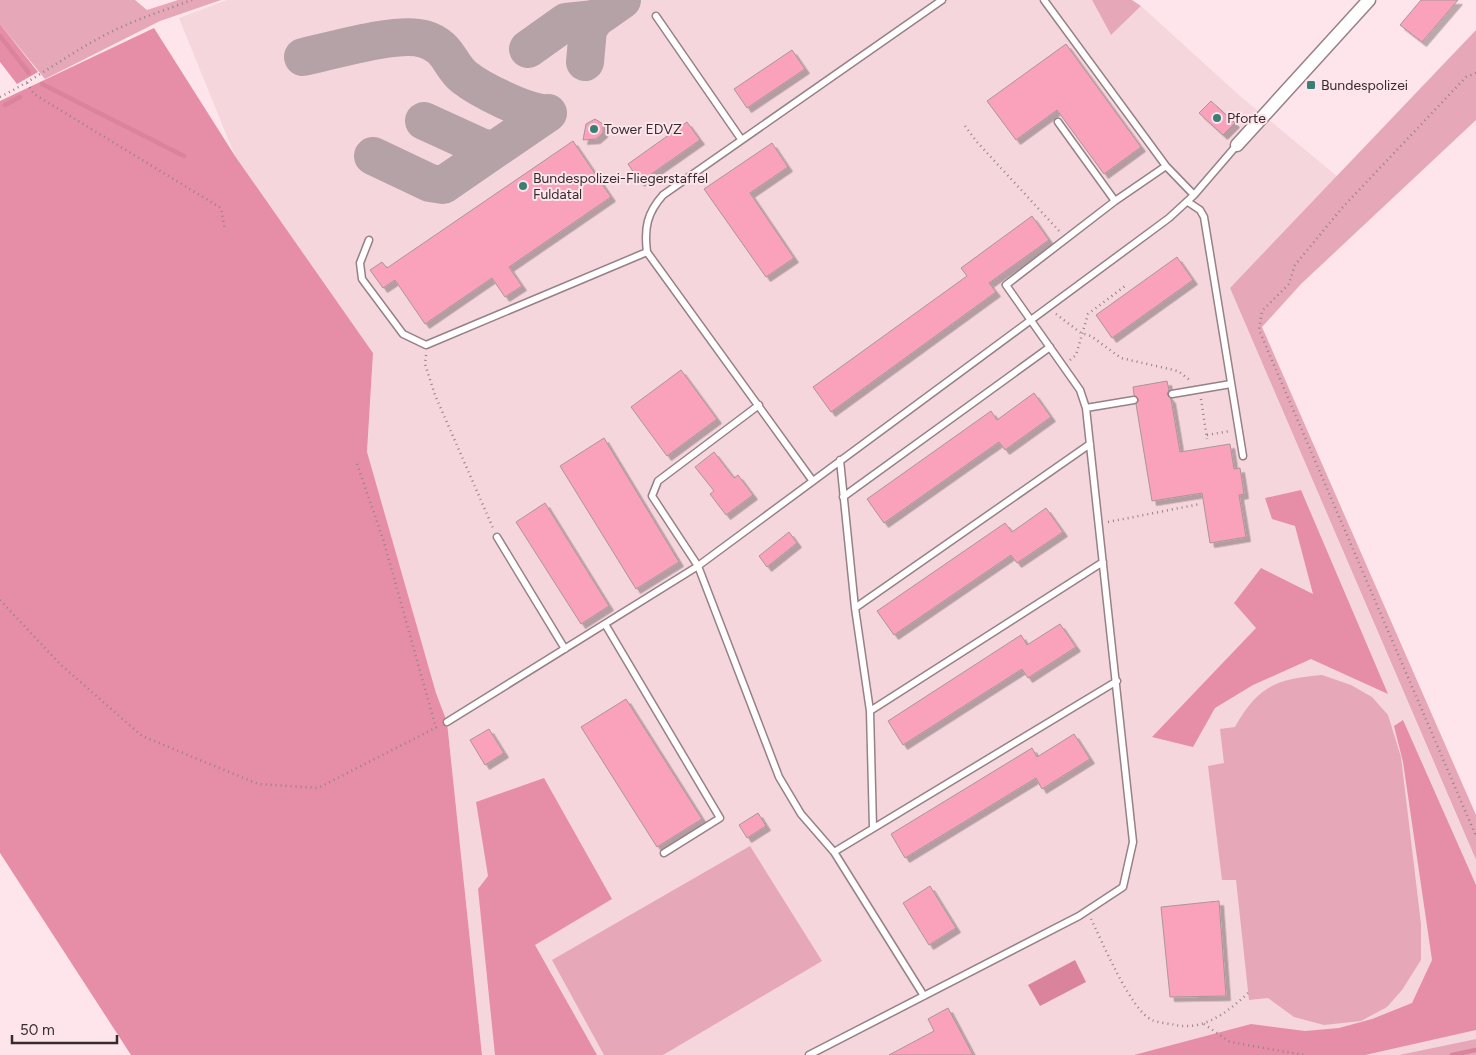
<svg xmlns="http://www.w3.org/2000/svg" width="1476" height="1055" font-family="Figtree,sans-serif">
<defs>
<filter id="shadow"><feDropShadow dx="4.5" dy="4.5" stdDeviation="0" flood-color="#0004"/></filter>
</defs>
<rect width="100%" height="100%" fill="#fde5eb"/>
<path fill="#f5d6dd" d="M227,0h865l19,35 30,-29 99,90 98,81 -108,111 246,573v178l-77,16h-917l-35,-333 -11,-29 -69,-237 6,-103 -138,-197 -56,-138z"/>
<path fill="#e6a7b8" d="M0,0h135l12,10 31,-10h43l-61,21 -115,58 -45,-55z
M1092,0h40l9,6 -30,29z
M1476,30v90l-175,164 -39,43 214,488v45l-246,-572z
M1322,675l29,10 21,12 16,18 13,42 20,167v36l-19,30 -15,17 -26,14 -37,4 -30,-8 -26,-19 -19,2 -13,-120h-14l-14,-114 16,-3 -4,-34 15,-2c23,-41 41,-48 87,-52z
M750,846l72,115 -159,94h-59l-52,-95z
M1476,1039v16h-77z"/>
<path fill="#e68ea8" d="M0,24l38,48 -21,12 -17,-22z
M154,28l81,128 138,197 -6,99 69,241 11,29 35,333h-351l-131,-202v-752z
M1301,490l87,204 -77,-35 -58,26 -38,23 -22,39 -41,-10 104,-109 -22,-25 27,-35 52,26 -18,-68 -23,-7 -7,-21z
M1403,720l73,165v145l-111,25h-231l117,-31 54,7 34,-3 33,-9 40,-16 20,-43 -29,-198 -9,-36z
M544,778l68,121 -77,46 62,110h-102l-17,-166 10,-13 -12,-74z"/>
<path fill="#da839d" d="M1075,960l11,22 -46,24 -12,-21z"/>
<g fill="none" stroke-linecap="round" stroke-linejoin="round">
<path stroke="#da839d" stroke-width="4.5" d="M0,36l29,37
M42,84l142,72
M5,105l15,-8
M1452,1055l24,-5"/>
<path stroke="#b4a2a7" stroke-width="38" d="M528,49l38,-27 29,-3 27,-19
M303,57c29,-6 94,-26 121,-18 25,7 25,26 40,38 15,12 65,38 84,36
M585,62l3,-33 7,-10
M424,121l57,26 9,2 8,-2
M373,156l57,27 13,2 105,-72"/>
</g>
<path fill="#faa1bb" stroke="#ab959a" filter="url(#shadow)" d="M1421,0h37l-36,42 -22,-17z
M1066,44l75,103 -37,27 -47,-64 -41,30 -29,-39z
M792,50l13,19 -58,39 -13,-19z
M1211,101l24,22 -12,12 -24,-22z
M595,119l8,5v9l-7,6 -13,1 3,-16z
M687,122l13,18 -60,42 -12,-18z
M573,141l38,56 -102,70 13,19 -17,11 -13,-19 -67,46 -30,-44 -12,8 -13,-18 12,-8 5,6z
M772,143l16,24 -38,26 44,65 -28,19 -62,-88z
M1032,216l17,24 -60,43 7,9 -165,120 -18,-25 154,-111 -6,-8z
M1177,257l16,23 -81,58 -16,-23z
M681,370l36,49 -50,37 -36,-49z
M1167,381l2,9 -2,4 4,5 9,53 50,-8 4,25 6,-1 4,26 -5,1 7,42 -36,6 -8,-50 -50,8 -16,-97 3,-4 -5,-5 -1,-8z
M1034,393l17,24 -46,33 -6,-8 -115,81 -17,-24 124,-88 6,9z
M604,438l75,124 -43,27 -76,-123z
M714,452l20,26 4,-3 15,20 -27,20 -16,-21 4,-3 -19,-24z
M545,503l64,103 -28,18 -65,-102z
M1046,508l17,24 -46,31 -6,-8 -117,80 -17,-24 128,-88 7,9z
M789,532l8,11 -30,24 -8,-11z
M1060,624l16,23 -48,31 -6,-9 -119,76 -15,-24 133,-86 6,10z
M626,699l76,120 -45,28 -76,-120z
M489,729l15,24 -19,12 -15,-25z
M1074,734l16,25 -48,30 -6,-11 -131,80 -14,-24 141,-86 5,9z
M758,813l8,13 -19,12 -8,-13z
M930,886l26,42 -27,17 -26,-42z
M1219,901l7,95 -56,1 -9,-90z
M948,1008l25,47h-84l45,-24 -6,-12z"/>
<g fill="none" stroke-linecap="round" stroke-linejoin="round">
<g stroke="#978186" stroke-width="9">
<path id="lane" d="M656,16l85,123
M1058,122l57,79
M1166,166l28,29
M1188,202l12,8 4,7 39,239
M369,240l-9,23 2,16 41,55 23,11 221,-93
M1172,394l59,-10
M759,405l-101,76 -6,15 46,70 81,211 22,37 33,38 90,144
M1086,408l48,-8
M840,460l15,148 15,103 3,116
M812,480l-165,-228c-3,-24 0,-39 16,-57l279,-195
M843,497l207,-150
M497,537l68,112
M855,608l235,-164
M605,624l115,194 -56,35
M870,711l233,-149
M447,722l251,-156 471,-348 25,-23 43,-50
M834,852l283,-171
M809,1055l270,-139 44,-29 10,-45 -47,-434 -6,-18 -74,-105 109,-84 51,-35 -122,-166"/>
</g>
<g stroke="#978186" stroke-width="15">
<path id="street" d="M1237,145l132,-145"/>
</g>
<path stroke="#938388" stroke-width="2.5" stroke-dasharray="1 4" stroke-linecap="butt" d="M1476,73l-10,4 -124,131 -47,57 -6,19 -27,27 -3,19 217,506
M27,83l7,11 187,114 4,22
M0,97c36,-18 67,-42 103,-61 28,-15 59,-25 89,-36
M965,126l12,16 83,90
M1056,314l25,19 10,3 30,22 57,13 13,10
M426,355l-1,9 10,31 58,133
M1070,360l6,-5 12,-41 37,-28
M1201,399l6,40
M1207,435l23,-4
M357,464l26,75 53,189
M1108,522l92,-18
M0,600l60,64 82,72 116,48 60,4 121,-62
M1091,919c11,22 40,92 61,101 6,3 16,3 23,5 29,6 53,-13 73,-32
M1204,1024l26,18 74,13"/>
<use href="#lane" stroke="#fff" stroke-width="6"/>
<use href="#street" stroke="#fff" stroke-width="12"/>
</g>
<g fill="#3b7f74" stroke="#fde5eb" stroke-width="2">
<rect x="1306" y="80" width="10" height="10" rx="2.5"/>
<circle cx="1217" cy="118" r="5"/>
<circle cx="594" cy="129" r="5"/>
<circle cx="523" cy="186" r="5"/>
</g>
<g text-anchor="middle" stroke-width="4" stroke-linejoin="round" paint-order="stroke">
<g font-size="14" fill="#352c2f" stroke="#fde5eb" text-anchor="start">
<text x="1321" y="90">Bundespolizei</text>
<text x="1227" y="123">Pforte</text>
<text x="604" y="134">Tower EDVZ</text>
<text x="533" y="183">Bundespolizei-Fliegerstaffel<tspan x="533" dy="16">Fuldatal</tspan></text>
</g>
</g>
<path d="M12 1035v8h105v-8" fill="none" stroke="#352c2f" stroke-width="2.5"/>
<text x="20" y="1035" font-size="15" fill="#352c2f" stroke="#fde5eb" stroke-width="4" paint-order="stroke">50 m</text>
</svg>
